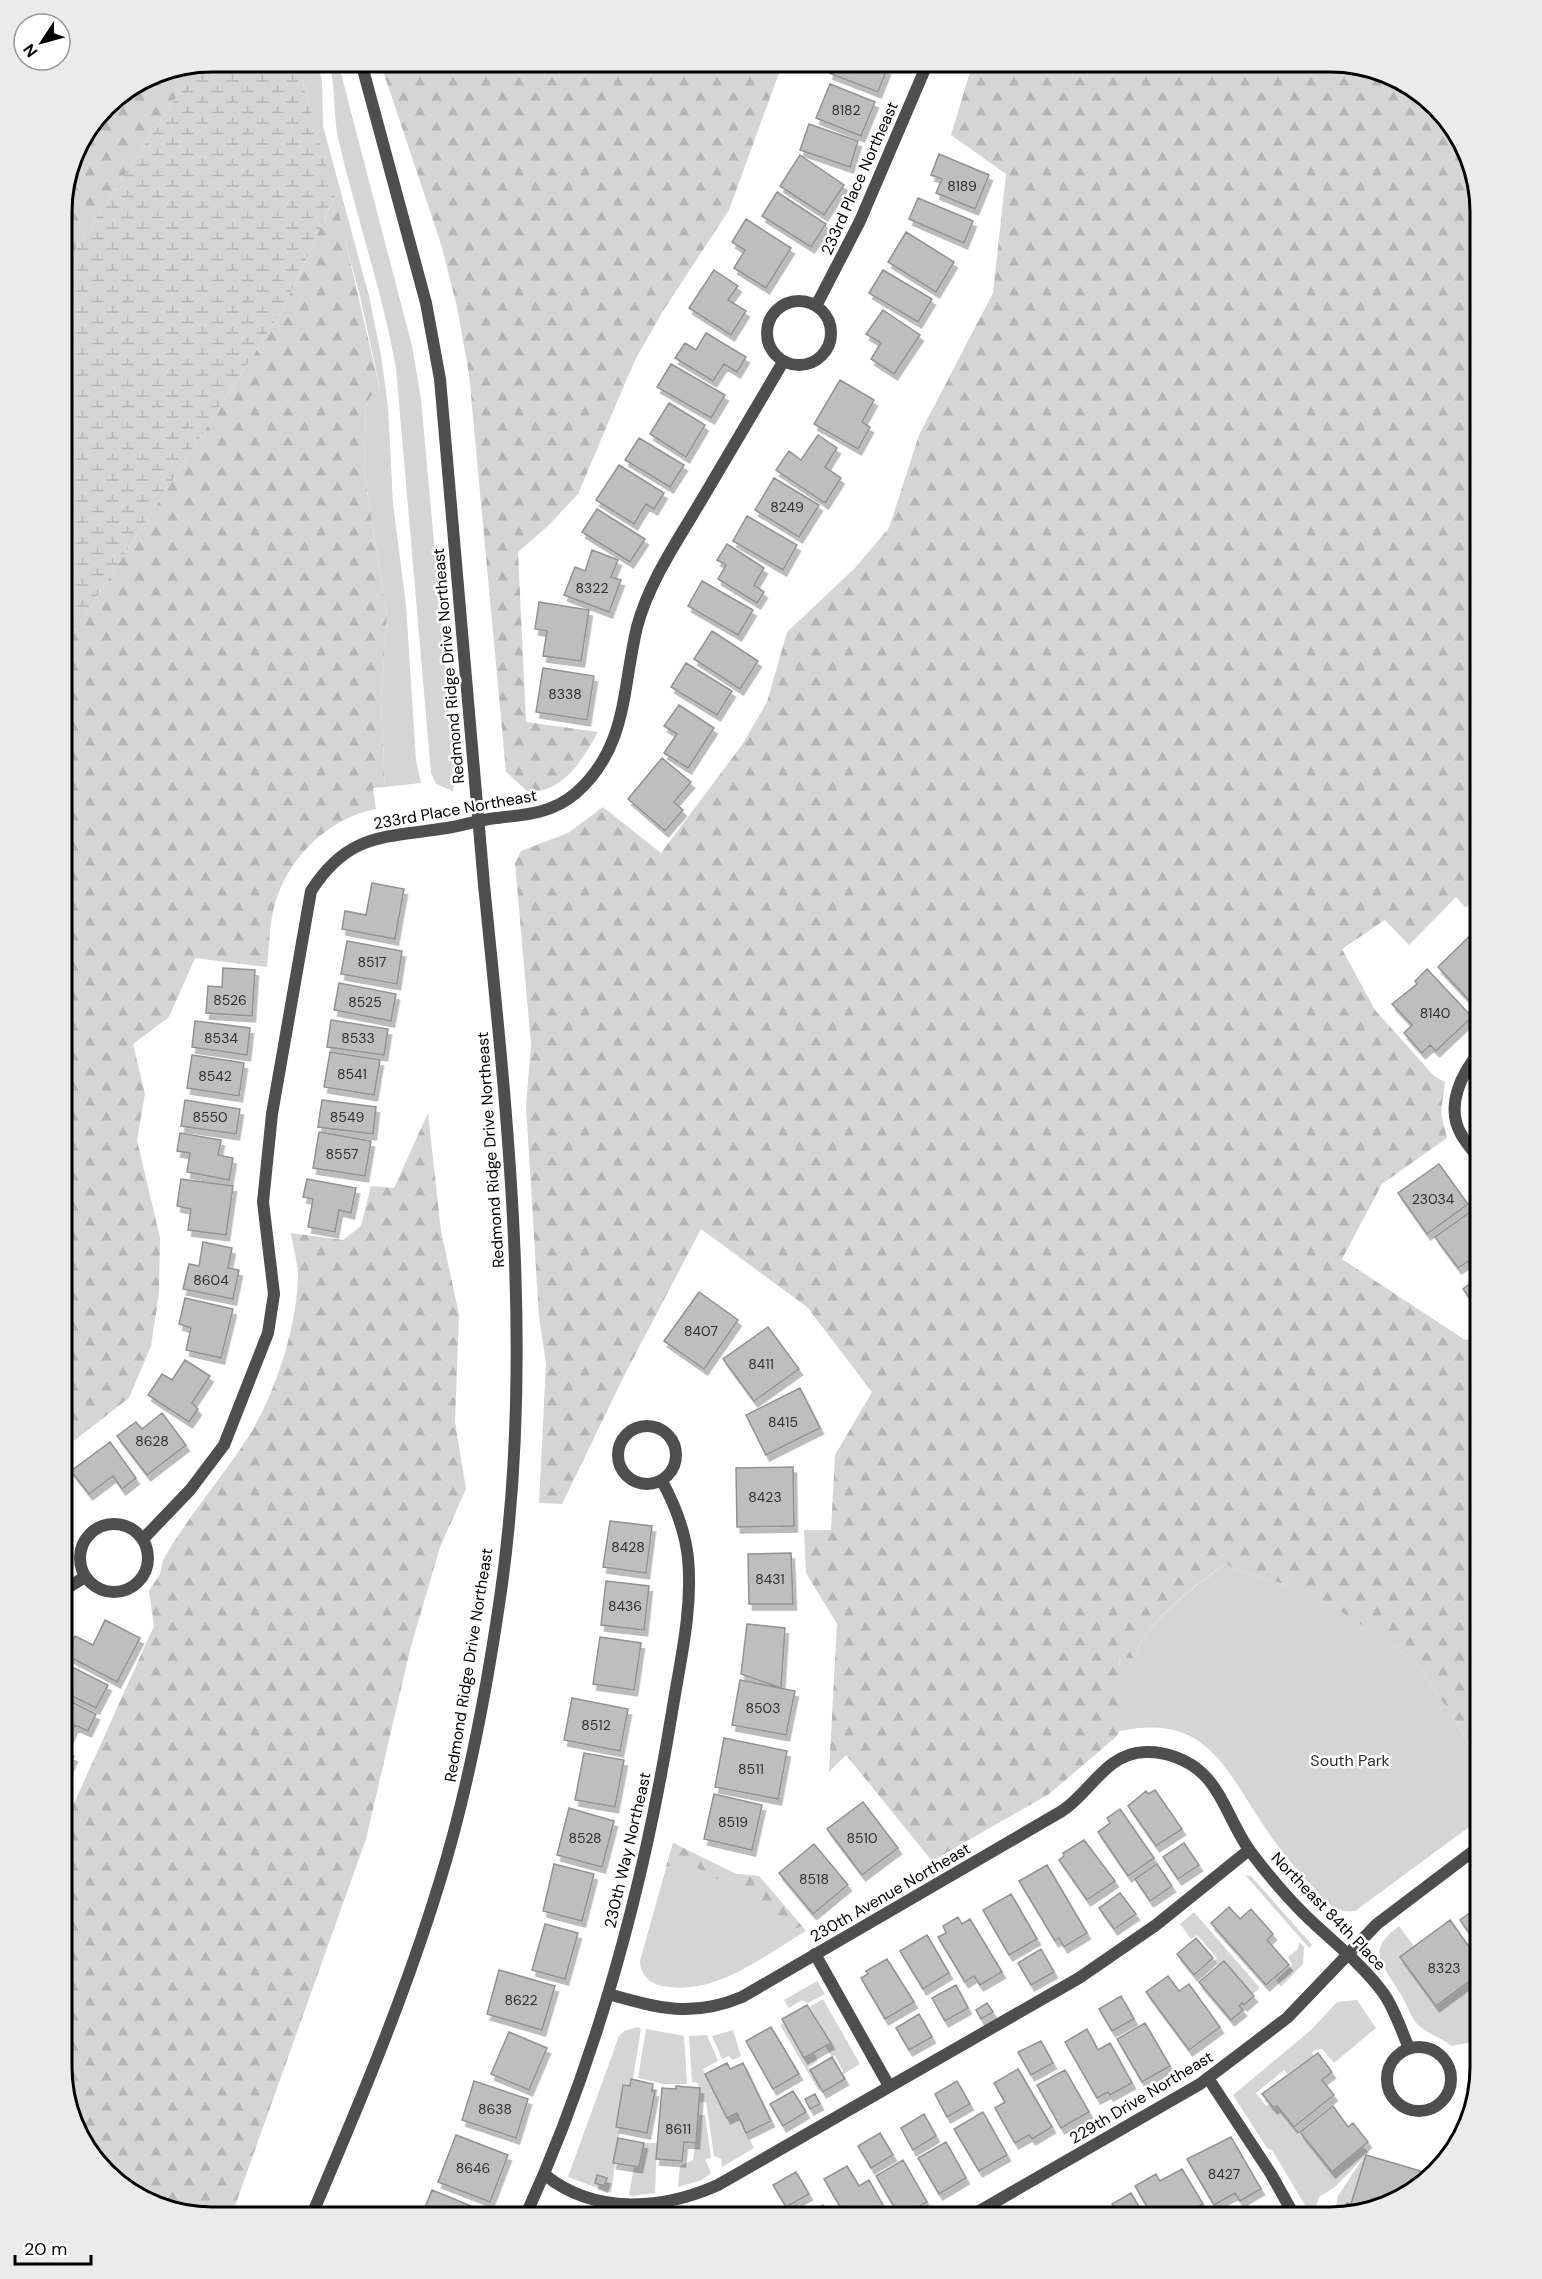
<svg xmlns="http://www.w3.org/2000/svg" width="1542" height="2279" font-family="'DM Sans',sans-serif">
<defs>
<pattern id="forest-firs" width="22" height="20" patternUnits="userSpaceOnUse" patternTransform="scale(1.5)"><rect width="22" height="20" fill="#d5d5d5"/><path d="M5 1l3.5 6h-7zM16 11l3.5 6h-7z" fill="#b5b5b5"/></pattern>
<pattern id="wetland-marsh" width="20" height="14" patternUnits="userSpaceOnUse" patternTransform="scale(1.5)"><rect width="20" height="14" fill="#d5d5d5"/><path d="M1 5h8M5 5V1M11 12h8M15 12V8" fill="none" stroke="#b5b5b5"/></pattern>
<filter id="shadow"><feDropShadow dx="3.5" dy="6" stdDeviation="0" flood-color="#0004"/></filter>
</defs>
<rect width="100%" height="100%" fill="#fff"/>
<path fill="#d5d5d5" d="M310,62h8l4,19 1,45 46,170 12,59 7,52 5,97 13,101 10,155 5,23 -36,4 -4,-86 6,-85 -23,-145 2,-64 5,-11 9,-7 -20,-93 -58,-218 12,-3z
M329,62h9l74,284 9,53 34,376 -2,16 -17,-7 -5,-11 -35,-405c-14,-78 -40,-152 -58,-230 -5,-25 -2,-51 -9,-76z
M1226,1564l9,6 52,15 37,15 74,48 25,24 39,59 18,38v50l-125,92c-19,3 -30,-9 -41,-23 -20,-21 -38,-43 -54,-68 -38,-58 -57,-106 -140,-89l3,-31 -4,-43 15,1c10,-34 63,-74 92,-94z
M673,1843l63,31 23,2 47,55c-44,26 -94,68 -148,54 -11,-4 -18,-12 -18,-24z
M1245,1875l6,1 61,69 -3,3z
M1194,1912l66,76 -7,6 -29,-32 -5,4 -5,-5 3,-3 -20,-23 -6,4 -11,-15z
M1399,1926l15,20 -14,11 36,49 44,-33v67l-28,6c-10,-8 -26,-13 -35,-22 -7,-8 -10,-20 -16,-29 -16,-29 -38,-43 -2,-69z
M1299,1942l5,5 -1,17 -22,23 -5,-7 16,-15 -4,-8 10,-8z
M817,1981l8,13 -17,9 -6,-3 -13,8 -5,-8z
M823,1999l37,65 -18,11 1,-4 -8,-15 -3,1 -7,-11 6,-4 -21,-35z
M1357,2000l19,28 -42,35 -12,-14 -6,1 -4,2 2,4 -27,18 -3,-4 -28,23 10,13 4,-2 4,4 3,-2 54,65 32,-24 6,5 -18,52 -4,-1 -3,11 -10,2 4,-20 25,-38 -28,29 -16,10 -6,20 10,-9 7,9h-18l-40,-67 -5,-2 -34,-53 78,-65 26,-28z
M784,2023l20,35 10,-6 4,9 -10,6 13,22 -2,2 -39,-66z
M638,2027l3,2 -8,51 -3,6 -7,-1 -7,42 4,1 -9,65 -43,-16 51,-141 5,-5z
M646,2029l38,7 3,48h-23l-26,-6z
M733,2030l8,26 -9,4 -3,-4 -7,3 -10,-23z
M707,2035l11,26 -15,8 23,48 11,-4 17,35 -32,19 -1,-8 -7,-3 -8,-54h-6l-2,-19 -6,-1 -3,-46z
M699,2115h6l6,43 -6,1 6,14 -9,7 -24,7 2,-21 13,-6z
M644,2143h13l-2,50 -23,3 -3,-1 5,-28h5z"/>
<path fill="url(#forest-firs)" d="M380,62h403l-54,148 -66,101 -29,51 -56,132 -30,32 -30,26 8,170 72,10c-15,27 -36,63 -71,59l-21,-19 -37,-398 -12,-67 -16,-63z
M973,62h367l66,20 55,55 19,75v680l-14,16 -10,-11 -47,48 -24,-25 -43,29 33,61 59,66 11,6 -4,31 6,25 -65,46 -40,75 123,81 15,-3v432l-18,-38 -39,-59 -25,-24 -74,-47 -37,-16 -52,-15 -9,-6c-29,19 -82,60 -92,94h-15c2,21 10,61 -3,79l-67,57 -117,67 -86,-106 -17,17 8,-148 -31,-51 -2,-43h27l4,-75 37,-63 -65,-85 -106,-78 -77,147 -62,128 -23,-1 7,-140 -7,-46 -13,-211 5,-61 -16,-182 6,-12 47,-18 35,-26 58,46 81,-108 25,-43 20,-70 67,-63 35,-41 30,-93 74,-142 13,-119 -55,-39z
M198,64l-136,206v-68l11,-48 33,-49 49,-32z
M335,196l45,194 -9,6 -5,11 -2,64 23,145 -6,85 4,86 -12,1 3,21c-50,9 -93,54 -103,103 -4,18 -4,37 -6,55l-72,-9 -26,59 -36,27 12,50 -8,46 23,98 -1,55 -8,53 -22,52 -67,52v-799l221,-342z
M428,1113l13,118 18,83 -4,108 11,67 -26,58 -30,103 -44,189 -130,364 -7,14h-27l-66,-20 -55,-55 -19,-75v-237l92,-204 -5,-35 11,-17 3,-14c24,-42 57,-80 84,-121 28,-44 49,-109 51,-161 0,-15 -5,-31 -7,-45l52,7 18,-14 10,-40 23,2z
M673,1843l63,31 23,2 43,50 -10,4 -8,-3c-21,-16 -79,-63 -104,-64 -4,0 -10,3 -14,4z"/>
<path fill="url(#wetland-marsh)" d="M212,62h98l4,13 -12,4 33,117 -52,113 -221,342v-381l136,-206z"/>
<path fill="#bebebe" stroke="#929292" stroke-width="1.5" filter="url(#shadow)" d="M834,62h34l19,7 -9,23 -49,-19z
M830,84l45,18 -14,34 -45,-18z
M809,124l49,17 -8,26 -50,-17z
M939,154l50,21 -14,34 -39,-16 6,-14 -11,-4z
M800,155l44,30 -20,30 -44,-29z
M777,192l49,32 -15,23 -49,-31z
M918,198l55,23 -9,22 -55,-24z
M746,219l45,29 -25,40 -32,-20 11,-18 -13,-8z
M906,232l48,30 -18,30 -48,-30z
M714,270l24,16 -10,14 18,11 -15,24 -42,-27z
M883,270l49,29 -14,23 -49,-29z
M883,310l37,25 -26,39 -23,-15 10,-16 -15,-9z
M706,333l40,24 -9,15 -13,-8 -11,17 -38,-23 10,-15 11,7z
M671,364l54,31 -14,23 -54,-31z
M840,380l34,20 -12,22 8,5 -12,22 -44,-25z
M669,403l36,22 -19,32 -36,-23z
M818,435l19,13 -12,19 16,11 -16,25 -49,-33 13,-19 12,9z
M639,438l45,27 -14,22 -45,-27z
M619,465l45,28 -10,16 -8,-5 -12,20 -38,-24z
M774,478l45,27 -20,32 -44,-27z
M597,509l48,30 -15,23 -48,-30z
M747,516l50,29 -14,25 -50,-29z
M727,544l37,24 -10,17 10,7 -7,11 -39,-24 8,-14 -9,-5z
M592,550l26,10 -7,17 10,3 -12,32 -45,-17 11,-28 10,4z
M702,581l51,29 -15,25 -50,-29z
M539,602l50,8 -8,51 -38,-5 4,-25 -12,-2z
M712,631l46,30 -18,28 -46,-30z
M686,663l46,28 -15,24 -46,-28z
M543,668l51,8 -7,44 -51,-8z
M679,705l35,23 -26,40 -24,-15 13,-19 -13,-8z
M662,758l29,24 -17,20 9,8 -18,21 -37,-32z
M372,883l32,6 -9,50 -53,-10 3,-18 21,4z
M1480,926v86l-42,-45z
M347,941l55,10 -5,33 -56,-10z
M223,968l32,2 -3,46 -46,-3 2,-27 14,1z
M1427,969l45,48 -36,34 -6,-6 -8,8 -18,-20 8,-8 -20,-21 25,-20 -2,-3z
M339,983l57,11 -5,27 -57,-11z
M331,1020l57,9 -4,26 -57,-8z
M195,1021l55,7 -3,27 -55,-8z
M330,1052l50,8 -6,35 -50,-8z
M192,1055l52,8 -5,33 -52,-8z
M185,1100l55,9 -4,25 -55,-8z
M322,1100l54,7 -3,27 -55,-7z
M319,1132l52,9 -6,35 -52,-8z
M180,1133l41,7 -3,15 15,3 -4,22 -42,-8 3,-19 -13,-2z
M1439,1164l29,40 -41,30 -29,-41z
M181,1179l52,7 -7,49 -38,-5 3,-21 -14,-3z
M307,1179l49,9 -5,25 -12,-3 -4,22 -27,-5 5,-28 -10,-2z
M1473,1210l7,10v48l-3,2 -7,-10 -12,8 -23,-31z
M203,1242l29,6 -4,20 11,2 -6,29 -50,-10 6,-25 10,2z
M1480,1276v37l-17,-24z
M699,1292l39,28 -34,49 -40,-28z
M185,1298l48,11 -12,49 -35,-8 5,-22 -12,-4z
M768,1327l31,42 -45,32 -31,-42z
M185,1360l25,16 -18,27 6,6 -9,13 -41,-27 14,-21 10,6z
M800,1388l20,40 -54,27 -20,-40z
M162,1413l24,32 -39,30 -30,-39 19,-14 6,7z
M110,1442l26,36 -14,11 -9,-13 -24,18 -18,-23z
M793,1467l1,59 -57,1 -1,-59z
M610,1521l42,5 -6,47 -43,-6z
M791,1553l2,51h-44l-1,-50z
M606,1581l43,5 -5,44 -43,-5z
M105,1620l35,18 -23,44 -51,-27 9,-19 18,9z
M747,1624l38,4 -4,60 -40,-14z
M600,1637l41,6 -7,47 -41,-6z
M62,1662l46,23 -12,23 -34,-17z
M740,1680l55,11 -9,44 -54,-10z
M62,1697l34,17 -8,17 -13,-6 -8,17 -5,-2z
M572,1698l56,11 -8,42 -56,-11z
M724,1738l63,13 -9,48 -63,-12z
M62,1750l12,6 -12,26z
M584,1753l40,7 -9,47 -40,-7z
M1155,1790l27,39 -26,17 -28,-40 18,-15 2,3z
M714,1794l48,11 -10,45 -48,-11z
M863,1802l35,46 -36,27 -35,-46z
M569,1808l45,13 -12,46 -45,-12z
M1120,1809l34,49 -26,18 -30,-44 12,-9 -3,-5z
M1084,1840l31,41 -28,19 -28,-40 5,-4 -1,-3z
M1184,1843l15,22 -21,14 -15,-22z
M814,1844l34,41 -35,29 -34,-41z
M554,1864l40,10 -12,47 -39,-10z
M1157,1864l15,22 -22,15 -15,-22z
M1047,1865l40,68 -23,14 -5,-9 -4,3 -36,-60z
M1120,1893l16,21 -22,15 -15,-21z
M1011,1894l26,45 -28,16 -26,-45z
M1480,1895v53l-20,-28 18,-13 -5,-6z
M1229,1907l11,12 11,-10 22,25 -6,6 22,25 -23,20 -55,-62z
M958,1917l4,7 8,-5 32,53 -22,13 -6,-9 -9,6 -27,-45 8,-4 -3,-7z
M1450,1920l30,42v11l-44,33 -36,-49z
M545,1924l33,9 -13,46 -33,-9z
M927,1935l22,38 -26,16 -23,-38z
M1196,1938l17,20 -19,17 -17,-21z
M1041,1949l13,23 -23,13 -13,-22z
M887,1959l27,43 -29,17 -24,-41 7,-4 -2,-3z
M1224,1961l30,35 -10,9 -2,-2 -3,3 4,4 -12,10 -32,-38z
M499,1970l56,16 -13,44 -55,-16z
M1168,1976l11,15 10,-7 31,43 -31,23 -43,-58z
M956,1985l12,23 -23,13 -13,-23z
M1121,1996l13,23 -22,12 -13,-22z
M987,2003l6,9 -12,7 -5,-9z
M807,2005l24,38 -27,15 -22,-39z
M919,2014l13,23 -23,13 -13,-22z
M1145,2023l25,43 -28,16 -25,-43z
M771,2027l28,47 -26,15 -27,-48z
M1087,2029l11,21 12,-7 22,40 -22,12 -2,-3 -11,6 -32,-56z
M509,2032l38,16 -18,42 -38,-16z
M1041,2041l12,22 -22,12 -13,-23z
M1318,2053l14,19 -10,8 12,15 -40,32 -17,-21 -3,2 -12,-14z
M832,2057l13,22 -22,13 -13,-22z
M727,2063l3,6 13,-6 28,58 -25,12 -9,-20 -10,5 -22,-44z
M1018,2069l34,58 -20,12 -3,-4 -14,8 -20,-35 10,-6 -11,-19z
M1065,2070l24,42 -28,16 -24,-43z
M631,2079l22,5 -1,7h3l-8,42 -31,-6 7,-42 7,1z
M474,2081l54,18 -12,39 -54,-18z
M957,2081l13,23 -23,13 -12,-23z
M676,2086l24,2 -4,55 -12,-1 -2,19 -26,-2 6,-71 14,1z
M793,2091l13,21 -23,14 -13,-22z
M815,2094l5,10 -10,5 -5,-10z
M1333,2106l15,21 5,-4 15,19 -36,30 -32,-40z
M983,2112l24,43 -28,16 -25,-42z
M924,2114l12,22 -23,14 -12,-22z
M880,2133l13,22 -22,13 -13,-22z
M456,2135l52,20 -18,47 -52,-20z
M1231,2137l30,52 -21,12 -5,-8 -21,12 -27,-46z
M618,2138l26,5 -5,24 -26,-4z
M946,2142l20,36 -27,16 -21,-36z
M1366,2155l58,17 -2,9 -17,17 -61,16 3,-11 4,1z
M903,2160l24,42 -27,15 -24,-41z
M847,2166l12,20 10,-6 20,36 -43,1 -22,-38z
M1182,2169l21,35 -24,13h-26l-18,-31 21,-12 4,7z
M796,2172l13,22 -23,13 -13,-22z
M597,2175l10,3 -3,8 -9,-3z
M432,2190l54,22 -3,5h-62z
M1131,2193l14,24h-48l17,-9 -2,-4z
M823,2205l7,12h-28z"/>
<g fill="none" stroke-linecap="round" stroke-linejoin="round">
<path stroke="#4e4e4e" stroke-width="12" d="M815,1954l74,132
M1208,2078l63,96 24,43
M545,2175c50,40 117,35 173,10l361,-207 77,-53 93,-75"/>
<path stroke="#4e4e4e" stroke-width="12" d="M767 333a32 32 0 1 1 64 0a32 32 0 1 1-64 0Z
M816,306l44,-85 68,-159
M1480,1160c-6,-8 -14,-17 -19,-26 -16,-28 1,-62 19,-82
M618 1455a29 29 0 1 1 58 0a29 29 0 1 1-58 0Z
M80 1558a34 34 0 1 1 68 0a34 34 0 1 1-68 0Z
M143,1539l47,-49 34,-45 44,-112 6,-39 -11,-92 9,-88 39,-223c38,-59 74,-53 136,-63 17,-3 32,-8 49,-10 30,-3 57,-5 80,-25 52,-46 46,-104 61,-166 11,-42 38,-83 61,-121 28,-48 57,-96 85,-144
M62,1591l23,-14
M608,1994c50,14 84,24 134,3l320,-186c28,-18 44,-58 83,-59 20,-1 44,8 58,22 20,19 30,54 47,77 21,28 44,55 70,78 22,20 47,41 64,65 11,16 17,36 25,54
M1387 2079a32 32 0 1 1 64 0a32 32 0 1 1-64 0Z
M525,2217c73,-160 119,-332 147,-505 8,-50 21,-103 16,-154 -3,-27 -13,-53 -26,-77
M969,2217l231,-133 87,-66 90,-94 103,-78"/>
<path stroke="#4e4e4e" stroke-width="12" d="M311,2217c47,-110 93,-219 128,-333 29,-93 47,-190 61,-286 35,-237 8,-476 -16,-713 -16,-168 -29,-337 -44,-506l-14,-76 -65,-241"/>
</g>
<g text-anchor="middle" stroke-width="5" stroke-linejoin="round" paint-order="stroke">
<g font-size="14" fill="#303030">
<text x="846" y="115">8182</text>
<text x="962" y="191">8189</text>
<text x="787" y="512">8249</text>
<text x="592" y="593">8322</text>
<text x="565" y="699">8338</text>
<text x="372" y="967">8517</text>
<text x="230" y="1005">8526</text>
<text x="365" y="1007">8525</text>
<text x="1435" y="1018">8140</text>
<text x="221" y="1043">8534</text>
<text x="358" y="1043">8533</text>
<text x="352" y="1079">8541</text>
<text x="215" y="1081">8542</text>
<text x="210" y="1122">8550</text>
<text x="347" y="1122">8549</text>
<text x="342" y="1159">8557</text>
<text x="1433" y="1204">23034</text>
<text x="211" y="1285">8604</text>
<text x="701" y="1336">8407</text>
<text x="761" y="1369">8411</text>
<text x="783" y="1427">8415</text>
<text x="152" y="1446">8628</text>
<text x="765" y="1502">8423</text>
<text x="628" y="1552">8428</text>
<text x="770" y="1584">8431</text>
<text x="625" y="1611">8436</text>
<text x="763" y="1713">8503</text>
<text x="596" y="1730">8512</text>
<text x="751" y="1774">8511</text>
<text x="733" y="1827">8519</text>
<text x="585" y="1843">8528</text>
<text x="862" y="1843">8510</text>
<text x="814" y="1884">8518</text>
<text x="1444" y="1973">8323</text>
<text x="521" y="2005">8622</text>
<text x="495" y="2114">8638</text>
<text x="678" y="2134">8611</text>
<text x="473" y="2173">8646</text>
<text x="1224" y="2179">8427</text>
</g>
<g font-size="16" fill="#000" stroke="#fff">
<text transform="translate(859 178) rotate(-66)" y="6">233rd Place Northeast</text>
<text transform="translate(448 666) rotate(-95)" y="6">Redmond Ridge Drive Northeast</text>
<text transform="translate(455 809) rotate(-10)" y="6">233rd Place Northeast</text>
<text transform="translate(490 1150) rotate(-94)" y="6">Redmond Ridge Drive Northeast</text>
<text transform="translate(468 1665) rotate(-81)" y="6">Redmond Ridge Drive Northeast</text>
<text transform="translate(627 1850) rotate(-77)" y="6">230th Way Northeast</text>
<text transform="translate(890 1892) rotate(-30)" y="6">230th Avenue Northeast</text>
<text transform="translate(1329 1911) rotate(46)" y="6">Northeast 84th Place</text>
<text transform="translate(1141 2097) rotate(-31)" y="6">229th Drive Northeast</text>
</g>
<g font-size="16" fill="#2c2c2c" stroke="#fff">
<text x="1350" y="1766">South Park</text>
</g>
</g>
<path d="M0 0H1542V2279H0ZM212 72H1330A140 140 0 0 1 1470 212V2067A140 140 0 0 1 1330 2207H212A140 140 0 0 1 72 2067V212A140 140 0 0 1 212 72Z" fill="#ebebeb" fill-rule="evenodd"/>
<path fill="none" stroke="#000" stroke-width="3" d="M212 72H1330A140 140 0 0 1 1470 212V2067A140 140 0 0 1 1330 2207H212A140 140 0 0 1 72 2067V212A140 140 0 0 1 212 72Z"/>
<g transform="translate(42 42) rotate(234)"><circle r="28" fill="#ffffff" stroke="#999999" stroke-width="1.5"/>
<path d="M0-4.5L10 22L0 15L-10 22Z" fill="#000000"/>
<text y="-9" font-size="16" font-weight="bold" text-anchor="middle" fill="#000000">N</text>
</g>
<path d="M15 2255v9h76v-9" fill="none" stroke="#000000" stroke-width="3"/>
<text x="24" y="2255" font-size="18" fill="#000000" stroke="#ffffff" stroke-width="4.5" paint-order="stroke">20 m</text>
</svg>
